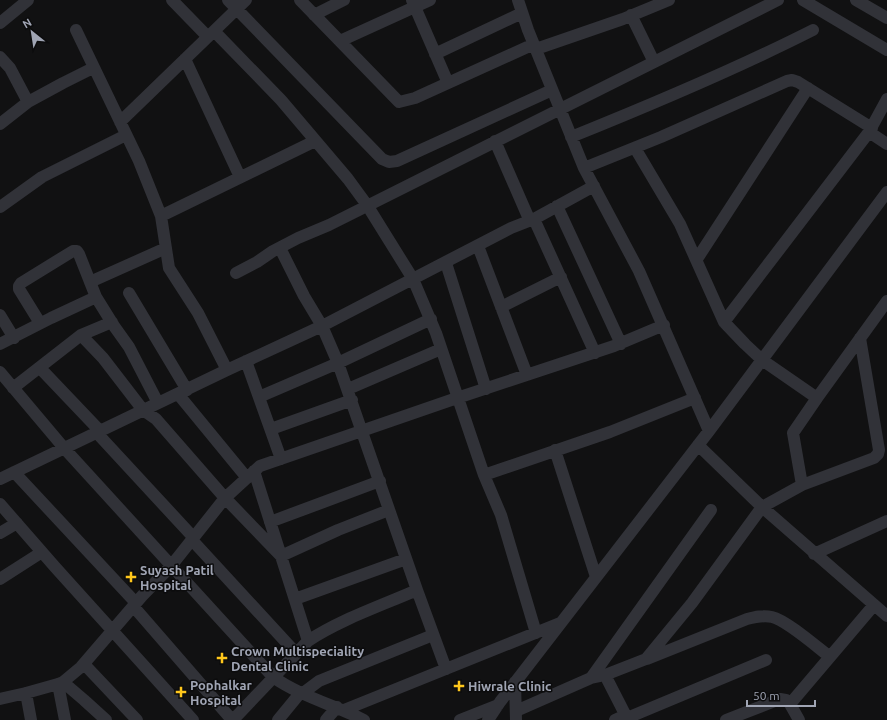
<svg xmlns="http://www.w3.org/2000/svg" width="887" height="720" font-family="Ubuntu,sans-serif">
<rect width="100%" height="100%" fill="#111112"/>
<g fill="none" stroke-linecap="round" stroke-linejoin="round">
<path stroke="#313238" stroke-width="12" d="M172,0l36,37
M228,0l154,159 7,3 8,-1 155,-71
M246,0l-32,31 67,69 67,79 19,26 46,74 23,54 48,142 17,40 35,118
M300,0l99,102 16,-4 119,-54
M412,0l36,83
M518,0l10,30 56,138 55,103 70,160
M803,0l84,50
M856,0l31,18
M314,15l30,-15
M631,15l23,47
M0,23l28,-23
M76,30l63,131 22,55 8,52 29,45 29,57
M340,41l90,-41
M536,49l87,-30 46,-19
M435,54l87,-41
M0,57l10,11 18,34
M185,59l55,118
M120,122l94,-91
M0,124l28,-22 35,-19 30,-15
M869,132l18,-33
M571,137c82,-33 163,-67 242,-107
M495,141l34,78
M635,148l45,76 44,98
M584,168l77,-31 126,-56 5,-1 6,2 74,46
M557,206l64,138
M0,207l42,-30 84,-42
M161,216l154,-75
M534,219l61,134
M478,246l49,129
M280,248l24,48 18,30 16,37 79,227
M697,259l111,-171
M446,263l40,126
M236,273l21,-11 16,-11 25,-13 31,-13 449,-225
M90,282l76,-34
M129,293l58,97
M501,307l60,-30
M0,315l14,23
M40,323l-21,-34v-3l2,-3 52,-32h4l2,3 17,43 18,29 15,21 29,56
M81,335l22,23 40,52 13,9 69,79 56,58 57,-26 51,-20
M0,344l51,-26 45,-21
M246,361l35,98
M40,368l60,63
M0,372l64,76 209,229c27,19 61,28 91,43
M13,388l68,-53 31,-13
M348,389l93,-40
M178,394l69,84
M259,397l79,-34 93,-44
M817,398l70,-97
M271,429l81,-29
M96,432l98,106
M698,445l64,62 125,109
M555,450l41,127
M254,471l54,170
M14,472l122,131
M484,475l126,-43 85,-34
M0,479l227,-109 95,-44 189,-98 23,-9 60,-33
M802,485l72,-27 4,-4 1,-4 -19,-112
M0,504l55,63 138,153
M270,522l110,-41
M0,533l17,-10
M192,540l104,113
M814,554l73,-33
M0,579l42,-27
M295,599l111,-40
M133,606l99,114
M647,659l100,-40c8,-2 16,-4 25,-2 14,3 45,30 58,40
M84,664l53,56
M605,675l41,-16 46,-56 70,-96 40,-22 -9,-52 24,-35 -55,-38 -17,-16 -21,-22 145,-190 18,12
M591,678l120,-168
M63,682l21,18 22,20
M515,682l1,38
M58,684l7,36
M26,693l5,27
M303,693l16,-12 114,-46
M0,699l26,-6 32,-9 5,-2 18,-15 61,-71 29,-30 54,-68 35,-32 197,-68 157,-52 50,-21
M790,704l84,-99
M344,710l216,-87
M516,711l75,-33 14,-3 23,45
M627,718l139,-58
M233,720l75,-79c31,-21 75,-36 109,-51l29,79
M278,720l23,-28
M326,720l11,-13
M460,720l38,-15
M488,720l12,-18 209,-271 178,-239
M615,720l11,-5
M726,720l54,-21 6,1 4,4 9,16"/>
</g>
<g fill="#ffc71c" stroke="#0c0c0d" stroke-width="1.5">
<path d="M129 571h4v4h4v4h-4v4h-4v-4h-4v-4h4z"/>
<path d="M220 652h4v4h4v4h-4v4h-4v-4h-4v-4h4z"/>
<path d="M457 680h4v4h4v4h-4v4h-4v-4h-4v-4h4z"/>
<path d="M179 686h4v4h4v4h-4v4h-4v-4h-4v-4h4z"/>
</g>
<g text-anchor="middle" stroke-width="3" stroke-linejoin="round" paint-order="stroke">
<g font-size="13" font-weight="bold" fill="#a0a5b4" stroke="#0c0c0d" text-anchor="start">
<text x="140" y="575">Suyash Patil<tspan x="140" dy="15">Hospital</tspan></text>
<text x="231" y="656">Crown Multispeciality<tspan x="231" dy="15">Dental Clinic</tspan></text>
<text x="190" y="690">Pophalkar<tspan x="190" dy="15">Hospital</tspan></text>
<text x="468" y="691">Hiwrale Clinic</text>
</g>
</g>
<g transform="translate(32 32) rotate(330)" stroke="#0c0c0d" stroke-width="3" paint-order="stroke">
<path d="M0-3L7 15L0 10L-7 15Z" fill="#a0a5b4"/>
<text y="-6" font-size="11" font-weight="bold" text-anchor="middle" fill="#a0a5b4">N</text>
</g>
<path d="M747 700v6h68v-6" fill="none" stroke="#a0a5b4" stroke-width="2"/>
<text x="753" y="700" font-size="12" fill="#a0a5b4" stroke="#0c0c0d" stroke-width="3" paint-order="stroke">50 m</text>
</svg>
